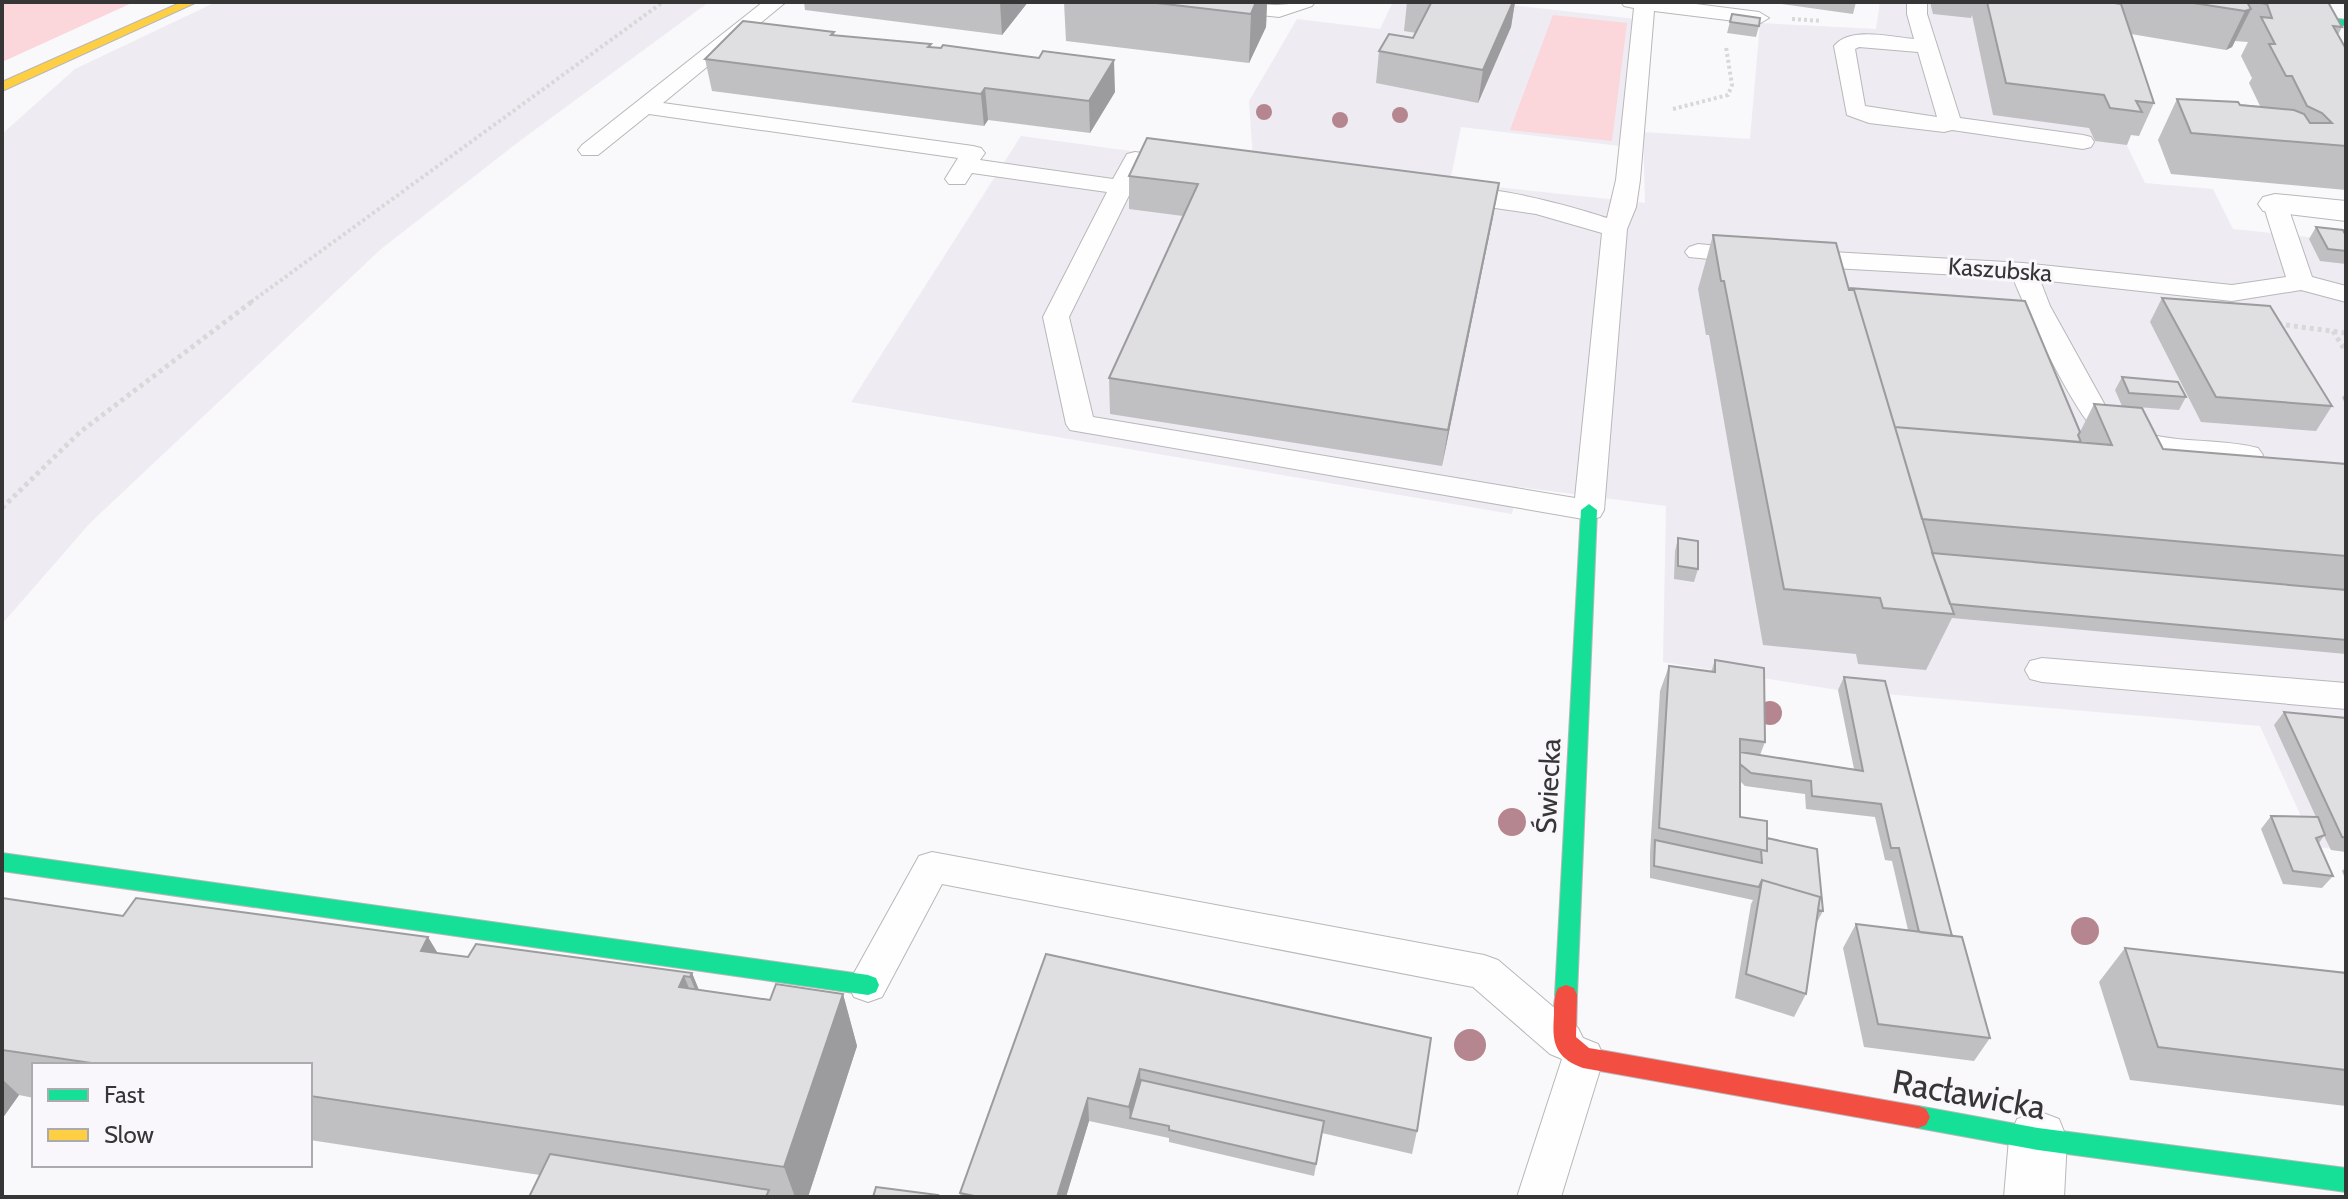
<svg xmlns="http://www.w3.org/2000/svg" width="2348" height="1199" font-family="Cabin,sans-serif">
<rect width="100%" height="100%" fill="#f9f8fa"/>
<path fill="#efebf2" d="M216,2h493l-188,138 -140,109 -291,274 -88,101v-490l73,-65z
M1393,2h90l153,17 -16,127 -159,-19 -11,55 195,21 -2,-71 107,7 10,-116 116,6 4,-27h199l43,133 23,48 68,6 20,40 113,12v609l-31,-3 -55,-121 -422,-36 -175,-28 3,-156 -148,-19 -6,27 -661,-112 170,-266 219,30 13,-5 -4,-60 48,-82 83,10z"/>
<path fill="#fbd6da" d="M2,2h132l-132,60z
M1553,15l74,8 -15,118 -102,-11z"/>
<g fill="none" stroke-linecap="round" stroke-linejoin="round">
<g stroke="#b8b7b9" stroke-width="2">
<path id="lane" d="M763,2h23l-123,101 310,43 8,2 4,5 -5,7 133,19 14,-25 8,-2 51,7 4,5 -4,5 -8,2 -35,-4 -74,150 24,100 482,81 27,-265 -66,-19 -82,-12 -8,-2 -4,-5 4,-5c35,-9 125,16 161,28l9,-38 18,-172 -10,-2 -3,-4h59l79,10 10,6 -10,6 -105,-13 -14,169 -4,27 -9,22 -23,281 -4,7 -11,3 -519,-90 -4,-6 -23,-107 64,-125 -135,-19 -7,11h-16l-4,-5 13,-21 -309,-44 -51,41h-16l-4,-5 4,-5z
M1186,2l91,3 38,-3 -3,4 -33,11 -83,-9z
M1907,2h20v12l33,104 123,17 8,2 3,5 -3,5 -8,2 -131,-19 -8,2 -75,-9 -22,-8 -13,-69c16,-20 57,-9 80,-7l-7,-25zM1859,47l59,5 19,65 -72,-11 -10,-57z
M2275,197l9,2 3,5 25,73 34,9v16l-45,-12 -69,11 -192,-21 10,26 61,110c46,33 96,19 147,32l5,7 -5,7 -10,2c-47,-3 -104,1 -145,-26 -26,-17 -77,-127 -90,-160l-216,-12 -9,-3 -4,-5 4,-5 9,-3 226,13 209,22 54,-8 -23,-73 3,-5z
M1698,244l62,6 4,5 -4,5 -9,3 -62,-6 -4,-5 4,-5z
M2042,658l304,25v26l-304,-27 -12,-3 -5,-9 5,-9z
M932,852l552,103 14,5 80,68 5,10 15,6 6,13 -43,140h-44l45,-138 -12,-5 -77,-67 -531,-103 -60,113 -14,5 -14,-5 -6,-12 6,-12 65,-117z"/>
</g>
<g stroke="#b8b7b9" stroke-width="2">
<path id="street" d="M2275,194l71,7v20l-83,-10 -5,-7 5,-7z
M2038,1111l21,8 8,20 -3,58h-60l5,-58 8,-20z"/>
</g>
<g stroke="#b8b7b9" stroke-width="2">
<path id="fast" d="M2187,2h31l128,18v6l-153,-21z
M1589,504l8,6 -20,485 -3,7 -8,3 -8,-3 -3,-7 26,-485z
M2,853l866,122 8,3 3,7 -3,7 -8,3 -866,-124z
M1918,1106l120,22 308,40v24l-308,-42 -120,-22 -8,-3 -4,-8 4,-8z"/>
</g>
<g stroke="#b8b7b9" stroke-width="2">
<path id="slow" d="M182,2h15l-195,89v-9z"/>
</g>
<g stroke="#b8b7b9" stroke-width="2">
<path id="jam" d="M1566,985l8,3 3,7 -1,42 13,11 329,58 8,3 4,8 -4,8 -8,3 -335,-60c-29,-11 -31,-26 -29,-53 0,-10 0,-18 4,-27z"/>
</g>
<path stroke="#d8d8d9" stroke-width="4" stroke-dasharray="3 3" stroke-linecap="butt" d="M1792,19l30,2
M1673,109l55,-14 4,-10 -6,-38
M251,302l412,-300"/>
<path stroke="#d8d8d9" stroke-width="5" stroke-dasharray="4 4" stroke-linecap="butt" d="M2278,324l68,9
M2333,331l13,21
M2,508l78,-76 174,-132"/>
<use href="#lane" fill="#fefefe" fill-rule="evenodd"/>
<use href="#street" fill="#fefefe" fill-rule="evenodd"/>
<use href="#fast" fill="#16e098" fill-rule="evenodd"/>
<use href="#slow" fill="#ffcf43" fill-rule="evenodd"/>
<use href="#jam" fill="#f24e42" fill-rule="evenodd"/>
</g>
<g fill="#b5868f">
<circle cx="1264" cy="112" r="8"/>
<circle cx="1400" cy="115" r="8"/>
<circle cx="1340" cy="120" r="8"/>
<circle cx="1770" cy="713" r="12"/>
<circle cx="1512" cy="822" r="14"/>
<circle cx="2085" cy="931" r="14"/>
<circle cx="1470" cy="1045" r="16"/>
</g>
<path fill="#c0bfc1" d="M804,2h224l-26,33 -197,-25z
M1064,2h203l-1,25 -17,36 -183,-22z
M1407,2h108l-4,25 -33,76 -102,-20 3,-32 34,-13 3,-5 -12,-2z
M1767,2h89l-3,12z
M1930,2h398l14,25 -4,8 8,14v141l-175,-16 -13,-34 19,-41 83,7 -11,-23 3,-5 -11,-22 7,-14 -13,-1 -3,6 -6,3 -95,-16 23,69 -15,33 -8,-1 -4,10 -32,-4 -6,-13 -96,-13 -21,-100 -1,3 -38,-4z
M1732,14l27,12 -3,11 -29,-4z
M834,32v3l97,9v3l184,45 -25,41 -102,-13 -4,6 -272,-35 -7,-32z
M1129,176l364,41 -51,249 -332,-52 -1,-36 74,-162 -54,-7z
M2316,227l30,9v28l-26,-3 -11,-22z
M1713,235l136,53 231,144 14,-28 69,45 183,15v190l-394,-36 -26,52 -68,-6 -2,-10 -93,-9 -54,-310h-3l-8,-46z
M2162,298l170,108 -16,25 -115,-9 -51,-100z
M2122,377l64,20 -7,13 -57,-4 -7,-16z
M2346,392v12l-4,-6z
M1678,538l20,31 -4,13 -20,-3 1,-28z
M1715,660l50,82 -5,13 94,14 -16,-79 6,-13 108,259 38,102 -16,23 -110,-14 -21,-99 13,-24 52,6 -16,-69 -7,-1 -10,-43 -69,-8 -1,-15 -60,-8 -5,-5v36l27,21 56,73 -7,13 -10,70 -12,23 -59,-19 16,-94 2,-4 -103,-22v-25l10,-162 9,-25 42,6z
M2284,712l62,6v134l-15,-2 -7,-14 -5,7 14,33 -11,12 -39,-4 -22,-55 10,-13 45,1 -42,-92z
M2346,867v14l-4,-10z
M2,898l121,18 345,41 224,16 7,17 71,10 73,-6 14,52 -49,151h-279l11,-22 -230,-35v-75h-276v33l-15,-3 -17,24z
M2125,948l221,25v133l-216,-26 -31,-98z
M1046,954l371,177 -5,23 -90,-21 -8,43 -145,-34v-4l-80,-17 -23,76h-105l-1,-4z"/>
<path fill="#9c9b9d" d="M1000,2h28l-26,33z
M1256,2h11l-1,25 -17,36 2,-49z
M1513,2h2l-4,25 -33,76 5,-33z
M2251,9l-19,38 -6,3 19,-39z
M1114,60l1,32 -25,41 -1,-32z
M985,88l3,32 -4,6 -3,-32z
M1499,183l-6,34 -51,249 6,-36z
M428,937l32,53 -39,-39z
M692,973l21,52 -2,4 -21,-52z
M684,976l21,52 -26,-41z
M843,994l14,52 -49,151h-13l-11,-30z
M1140,1069l1,23 -11,26 -1,-11z
M2,1079l17,16 -17,24z
M1088,1098l1,23 -23,76h-9z"/>
<path fill="#dfdee0" stroke="#9c9b9d" stroke-width="2" d="M1148,2h108l-5,12z
M1421,2h92l-30,68 -104,-19 10,-17 24,4 18,-35z
M1987,2h121l13,2 33,99 -18,-2 6,11 -32,-4 -6,-13 -98,-12z
M2187,2h60l4,7 -6,2z
M2256,2h72l14,25 -9,-1 13,23v97l-155,-13 -14,-34 61,3 2,3 54,5 10,4 6,9h22l-10,-10 -15,-7 -15,-30h-6l-17,-32h6l-14,-27 11,1 -5,-14z
M1732,14l28,4 -1,8 -29,-4z
M743,21l91,11 -3,3 100,9 -3,3 13,1 2,-3 96,13 4,-7 71,9 -25,41 -104,-13 -4,6 -276,-35z
M1147,138l352,45 -51,247 -339,-52 89,-194 -69,-8z
M2316,227l27,3 3,6v15l-18,-2z
M1713,235l123,8 13,47h5l80,268 20,56 -71,-6 -3,-10 -96,-9 -60,-308h-3z
M1849,288l176,13 55,131 -2,3 3,7 -186,-15 -41,-137h-5z
M2162,298l108,8 62,100 -116,-9z
M2122,377l56,5 8,15 -57,-4z
M2094,404l48,4 21,41 183,15v92l-424,-37 -27,-92 217,18z
M1678,538l20,3v28l-20,-3z
M1932,553l414,37v50l-396,-36z
M1715,660l49,8 1,74 -25,-3v78l27,4v30l-108,-23 10,-162 46,6z
M1844,677l41,4 67,255 -33,-4 -20,-84h-8l-10,-44 -69,-8 -1,-15 -60,-8 -11,-9v-12l123,19z
M2284,712l62,6v120l-4,-1z
M2271,816l47,1 7,18 -9,3 17,38 -40,-5z
M1767,838l50,11 6,62 -5,-1 2,-13 -58,-17 -3,7 -105,-21 1,-26 107,23 -1,-13 6,1z
M1762,880l58,17 -14,97 -60,-20z
M2,898l121,18 13,-18 292,39 -7,14 47,6 8,-13 216,29 -2,4 -6,-1 -5,11 91,13 6,-16 67,10 -59,173 -474,-71v-31h-205l-103,-15z
M1856,924l106,13 28,101 -112,-14z
M2125,948l221,25v97l-188,-23z
M1046,954l385,84 -14,93 -277,-62 -11,38 -41,-9 -31,99h-78l-19,-4z
M1141,1080l183,41 -8,43 -147,-34v-4l-39,-8z
M550,1154l219,36 -3,7h-237z
M876,1187l62,8 -1,2h-64z"/>
<g text-anchor="middle" stroke-width="6" stroke-linejoin="round" paint-order="stroke">
<g font-size="24" fill="#363637" stroke="#f9f7fb">
<text transform="translate(2000 270) rotate(4)" y="8">Kaszubska</text>
</g>
<g font-size="28" fill="#363637" stroke="#f9f7fb">
<text transform="translate(1548 786) rotate(-87)" y="10">Świecka</text>
</g>
<g font-size="34" fill="#363637" stroke="#f9f7fb">
<text transform="translate(1969 1094) rotate(10)" y="12">Racławicka</text>
</g>
</g>
<rect width="2348" height="1199" fill="none" stroke="#363637" stroke-width="8"/>
<rect x="32" y="1063" width="280" height="104" fill="#f9f7fb" stroke="#abaaad" stroke-width="2"/>
<rect x="48" y="1089" width="40" height="12" fill="#16e098" stroke="#abaaad" stroke-width="2"/>
<text x="104" y="1103" font-size="24" fill="#363637">Fast</text>
<rect x="48" y="1129" width="40" height="12" fill="#ffcf43" stroke="#abaaad" stroke-width="2"/>
<text x="104" y="1143" font-size="24" fill="#363637">Slow</text>
</svg>
